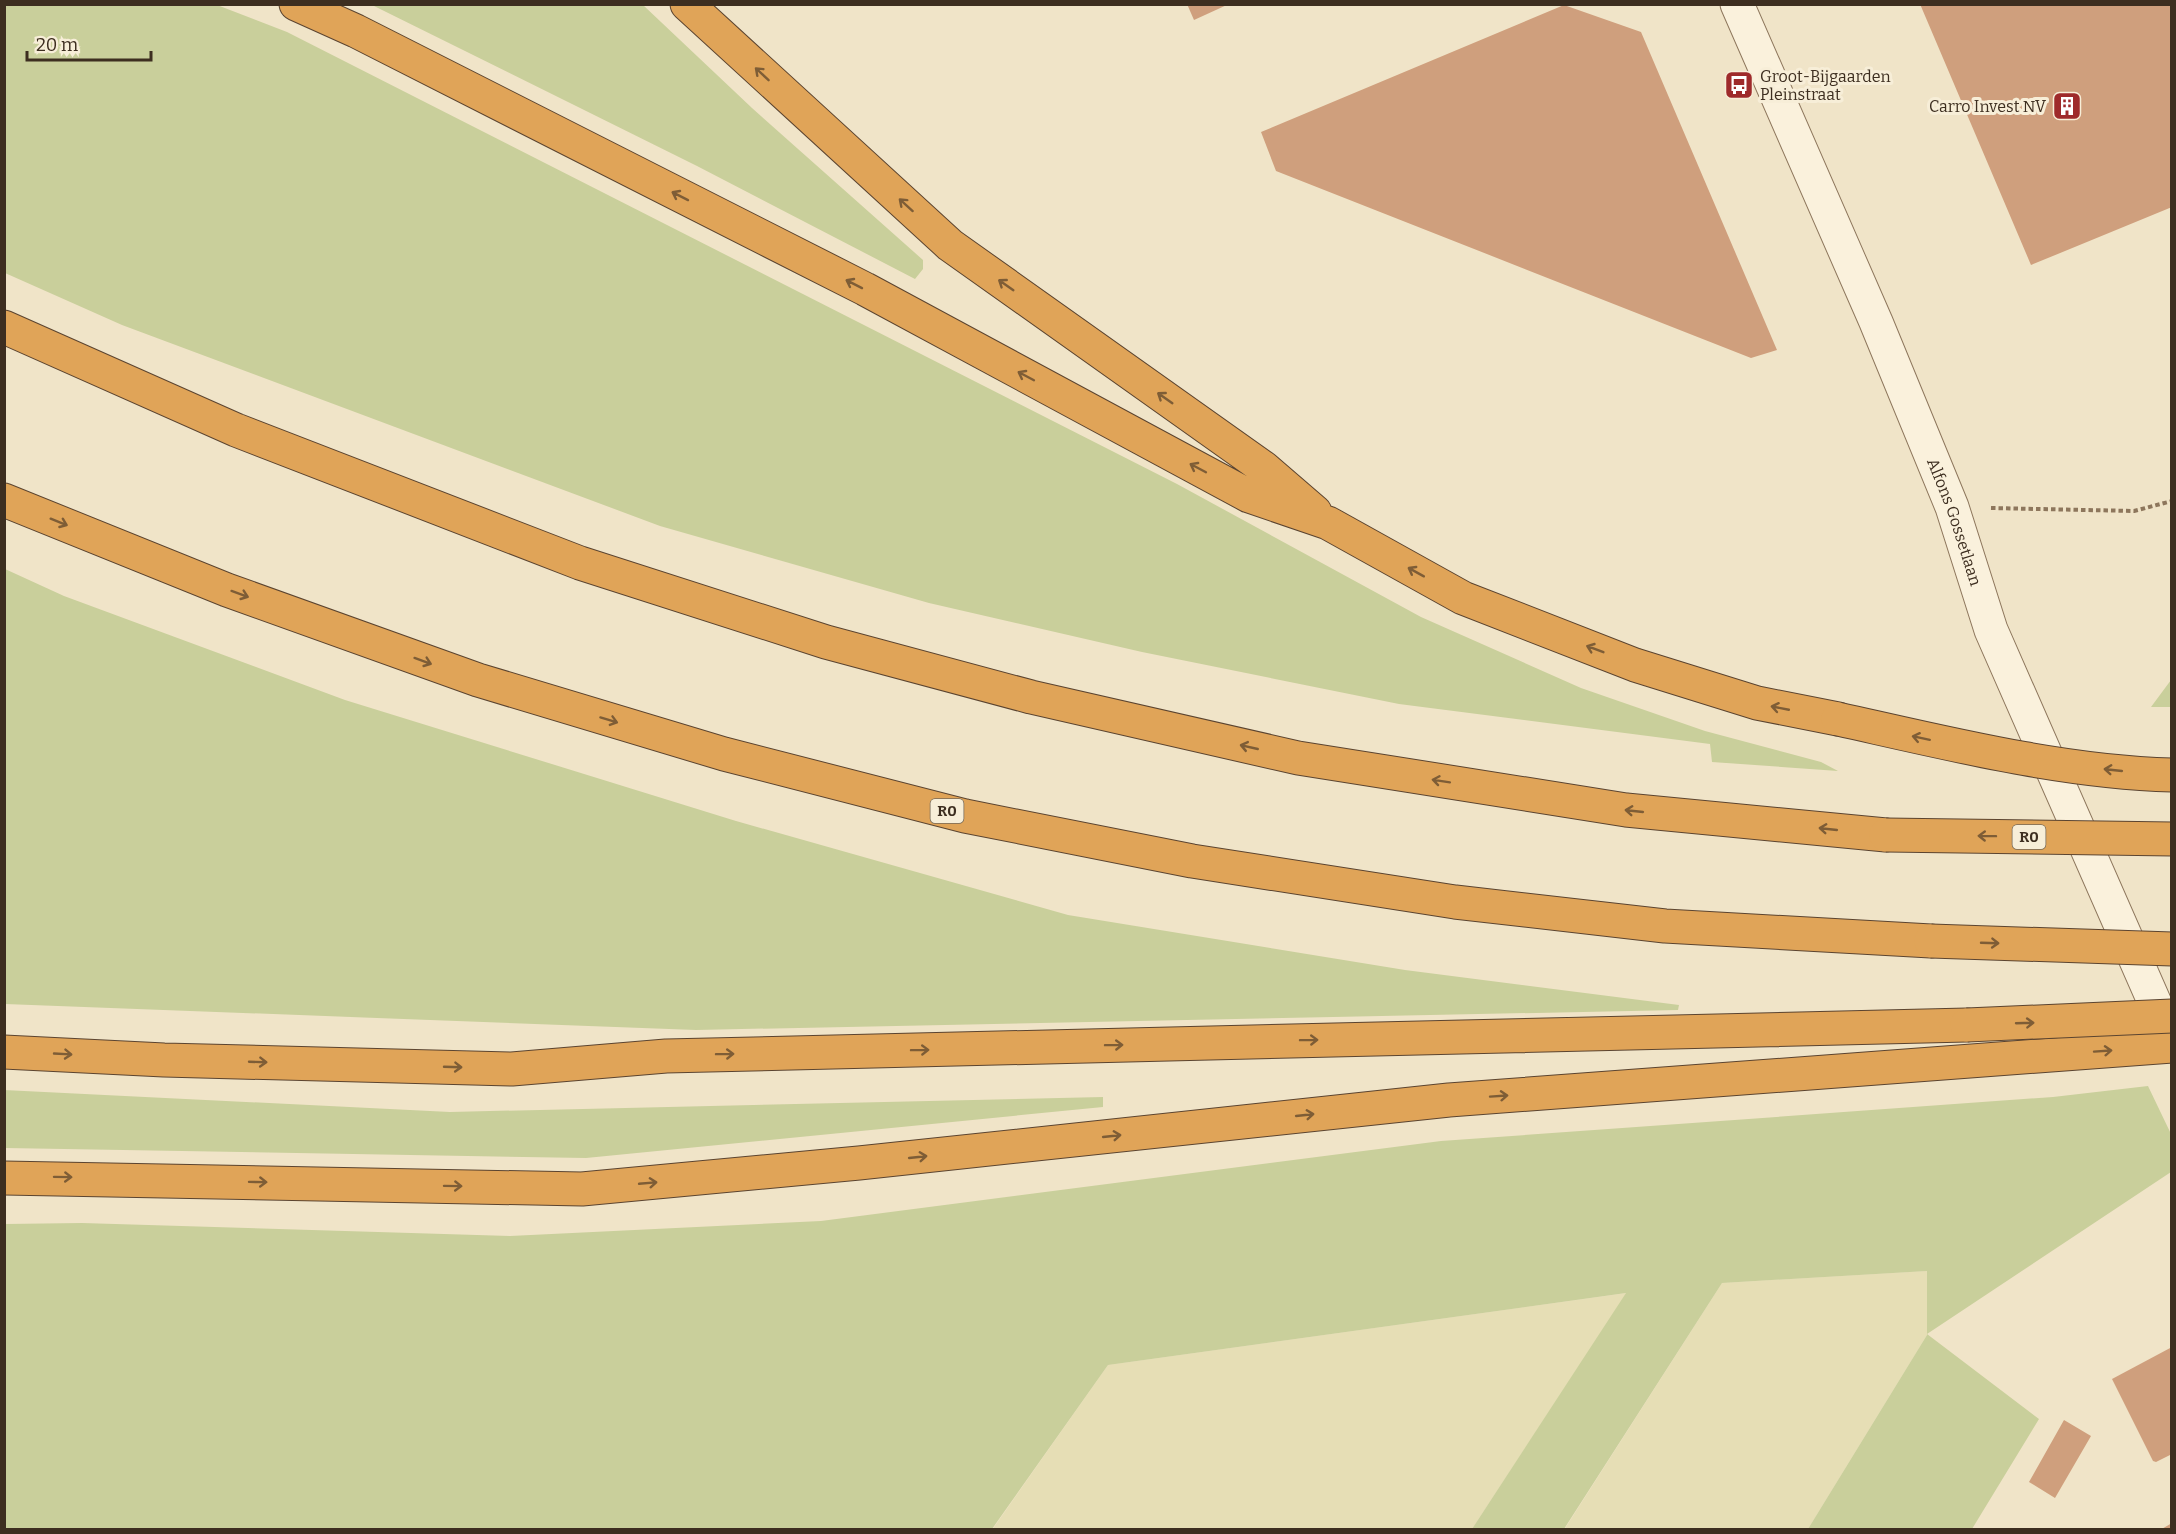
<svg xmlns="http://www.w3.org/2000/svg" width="2176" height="1534" font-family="Bitter,serif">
<rect width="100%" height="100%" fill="#f0e4c8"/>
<path fill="#e6deb5" d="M1927,1271v64l-119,194 -244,1 158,-247z
M1627,1293l-155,236 -480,1 116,-165z"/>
<path fill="#c9cf9b" d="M5,4l212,1 70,27 890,452 244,133 160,71 124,43 116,31 17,9 -126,-9 -2,-18 -311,-40 -257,-52 -213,-49 -269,-77 -538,-201 -117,-52z
M372,5h271l109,103 171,152v9l-8,10 -218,-113z
M5,569l59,27 281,104 391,121 332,94 337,55 274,35 -1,5 -982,20 -691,-26z
M2171,680v27h-20z
M2148,1086l23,48v38l-244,162 112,85 -67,110h-164l119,-194v-64l-205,12 -158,246h-92l154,-236 -518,72 -116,164h-987v-305l77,-1 428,13 311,-15 620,-80 612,-44z
M4,1090l446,22 653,-15v10l-517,51 -581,-10z"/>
<path fill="#cf9f7d" d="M1187,4h42l-35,16z
M1920,4h252v203l-141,58z
M1564,5l77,27 136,318 -26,8 -475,-187 -15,-39z
M2172,1347v107l-16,8 -3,-1 -41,-82z
M2064,1420l27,16 -36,62 -26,-16z
M2172,1523v7h-12z"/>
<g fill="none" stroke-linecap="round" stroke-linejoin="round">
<g stroke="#8d765c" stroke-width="35">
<g id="minor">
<path id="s1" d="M1737,4l139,318 76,185 39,123 180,410"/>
</g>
</g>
<g stroke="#5b4430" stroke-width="35">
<path id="highway" d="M296,4l60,27 509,258 384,207 79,27 135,75 172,67 122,38 81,16
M687,4l263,241 314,223 51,44
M4,327l232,103 344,133 246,79 205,55 267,61 328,52 260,25
M4,500l223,90 251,90 246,74 241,62 227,45 263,41 210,24 266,15
M4,1052l160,8 348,9 154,-13 1301,-31
M4,1178l578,11 277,-26 590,-63 723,-54"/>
</g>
<path stroke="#8d765c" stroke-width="4" stroke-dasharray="4.5 3" stroke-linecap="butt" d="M1991,508l143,3 38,-10"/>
<use href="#minor" stroke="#faf1dc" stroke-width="33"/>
<use href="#highway" stroke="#e0a458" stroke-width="33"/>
<g stroke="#5b4430" stroke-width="35" stroke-linecap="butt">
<path id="highway-bridge" d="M1838,719c108,24 223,53 334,56
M1886,835l286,4
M1931,941l241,8
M1967,1025l205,-9"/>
</g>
<use href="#highway-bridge" stroke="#e0a458" stroke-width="33"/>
</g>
<defs><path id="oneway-shaft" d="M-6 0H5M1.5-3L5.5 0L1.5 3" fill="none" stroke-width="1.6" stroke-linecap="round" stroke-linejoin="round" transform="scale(1.5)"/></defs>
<g stroke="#7e5d36">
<use href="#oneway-shaft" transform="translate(762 74) rotate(-137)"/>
<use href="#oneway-shaft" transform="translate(680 196) rotate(-153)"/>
<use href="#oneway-shaft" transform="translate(906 205) rotate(-138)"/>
<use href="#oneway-shaft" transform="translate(854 284) rotate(-153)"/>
<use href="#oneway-shaft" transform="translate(1006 285) rotate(-145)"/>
<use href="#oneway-shaft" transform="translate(1026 376) rotate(-152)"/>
<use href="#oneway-shaft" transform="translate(1165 398) rotate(-145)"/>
<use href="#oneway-shaft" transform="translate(1198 468) rotate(-152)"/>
<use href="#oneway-shaft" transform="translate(59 522) rotate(22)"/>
<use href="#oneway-shaft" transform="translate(1416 572) rotate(-151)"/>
<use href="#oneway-shaft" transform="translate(240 594) rotate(20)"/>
<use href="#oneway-shaft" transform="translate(1595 649) rotate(-159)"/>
<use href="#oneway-shaft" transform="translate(423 661) rotate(20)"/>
<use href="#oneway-shaft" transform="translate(1780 708) rotate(-169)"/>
<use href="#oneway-shaft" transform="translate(609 720) rotate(17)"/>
<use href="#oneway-shaft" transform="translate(1921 738) rotate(-168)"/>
<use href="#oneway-shaft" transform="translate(1249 747) rotate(-167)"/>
<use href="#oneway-shaft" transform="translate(2113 770) rotate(-174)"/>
<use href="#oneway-shaft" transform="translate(1441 781) rotate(-171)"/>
<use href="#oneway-shaft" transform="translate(1634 811) rotate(-174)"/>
<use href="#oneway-shaft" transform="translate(1828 829) rotate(-174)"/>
<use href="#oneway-shaft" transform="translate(1987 836) rotate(-179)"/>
<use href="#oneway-shaft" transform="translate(1990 943) rotate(2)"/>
<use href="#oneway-shaft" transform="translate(2025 1023) rotate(-2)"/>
<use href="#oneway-shaft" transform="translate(1309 1040) rotate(-1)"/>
<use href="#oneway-shaft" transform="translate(1114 1045) rotate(-1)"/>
<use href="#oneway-shaft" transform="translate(920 1050) rotate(-1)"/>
<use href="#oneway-shaft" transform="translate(2103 1051) rotate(-4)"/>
<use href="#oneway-shaft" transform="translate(63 1054) rotate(3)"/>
<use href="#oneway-shaft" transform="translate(725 1054) rotate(-1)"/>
<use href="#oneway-shaft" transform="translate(258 1062) rotate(2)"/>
<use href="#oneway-shaft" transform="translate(453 1067) rotate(2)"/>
<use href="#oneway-shaft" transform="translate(1499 1096) rotate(-4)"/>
<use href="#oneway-shaft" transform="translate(1305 1115) rotate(-6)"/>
<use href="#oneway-shaft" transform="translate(1112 1136) rotate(-6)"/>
<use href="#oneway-shaft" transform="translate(918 1157) rotate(-6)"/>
<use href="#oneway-shaft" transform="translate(63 1177) rotate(1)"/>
<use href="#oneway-shaft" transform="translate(258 1182) rotate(1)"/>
<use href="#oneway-shaft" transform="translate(648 1183) rotate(-5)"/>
<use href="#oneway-shaft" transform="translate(453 1186) rotate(1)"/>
</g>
<defs>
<g id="bus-square" transform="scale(1.5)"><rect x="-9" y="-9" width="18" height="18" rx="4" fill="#9e2a2b" stroke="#f7eed8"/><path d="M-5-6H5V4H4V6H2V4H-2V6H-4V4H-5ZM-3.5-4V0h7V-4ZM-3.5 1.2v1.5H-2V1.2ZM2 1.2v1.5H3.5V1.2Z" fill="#fff"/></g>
<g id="building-square" transform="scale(1.5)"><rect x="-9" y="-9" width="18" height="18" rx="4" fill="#9e2a2b" stroke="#f7eed8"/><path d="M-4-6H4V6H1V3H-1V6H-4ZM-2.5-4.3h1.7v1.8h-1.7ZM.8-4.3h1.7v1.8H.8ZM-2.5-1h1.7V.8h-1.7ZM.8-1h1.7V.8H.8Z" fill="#fff"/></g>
</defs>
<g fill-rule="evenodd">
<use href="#bus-square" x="1739" y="85"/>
<use href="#building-square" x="2067" y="106"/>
</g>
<g text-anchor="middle" stroke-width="6" stroke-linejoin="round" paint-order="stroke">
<g fill="#f7eed8" stroke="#756857" stroke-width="1.5">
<rect x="930.5" y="799" width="33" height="24" rx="4.5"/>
<rect x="2012.5" y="825" width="33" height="24" rx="4.5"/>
</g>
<g font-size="15" font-weight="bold" fill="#3d2e20">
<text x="947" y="816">R0</text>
<text x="2029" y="842">R0</text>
</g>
<g font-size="16" fill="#3d2e20" stroke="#f7eed8" text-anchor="start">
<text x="1760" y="82">Groot-Bijgaarden<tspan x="1760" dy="18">Pleinstraat</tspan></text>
<text x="2046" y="112" text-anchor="end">Carro Invest NV</text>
</g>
<g font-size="16" fill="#3d2e20" stroke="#f7eed8">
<text dy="6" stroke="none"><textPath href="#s1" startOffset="562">Alfons Gossetlaan</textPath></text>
</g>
</g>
<rect width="2176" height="1534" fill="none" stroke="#3d2e20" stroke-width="12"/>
<path d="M27 51v9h124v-9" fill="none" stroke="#3d2e20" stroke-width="3"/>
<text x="36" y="51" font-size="18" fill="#3d2e20" stroke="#f7eed8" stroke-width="4.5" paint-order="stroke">20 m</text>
</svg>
